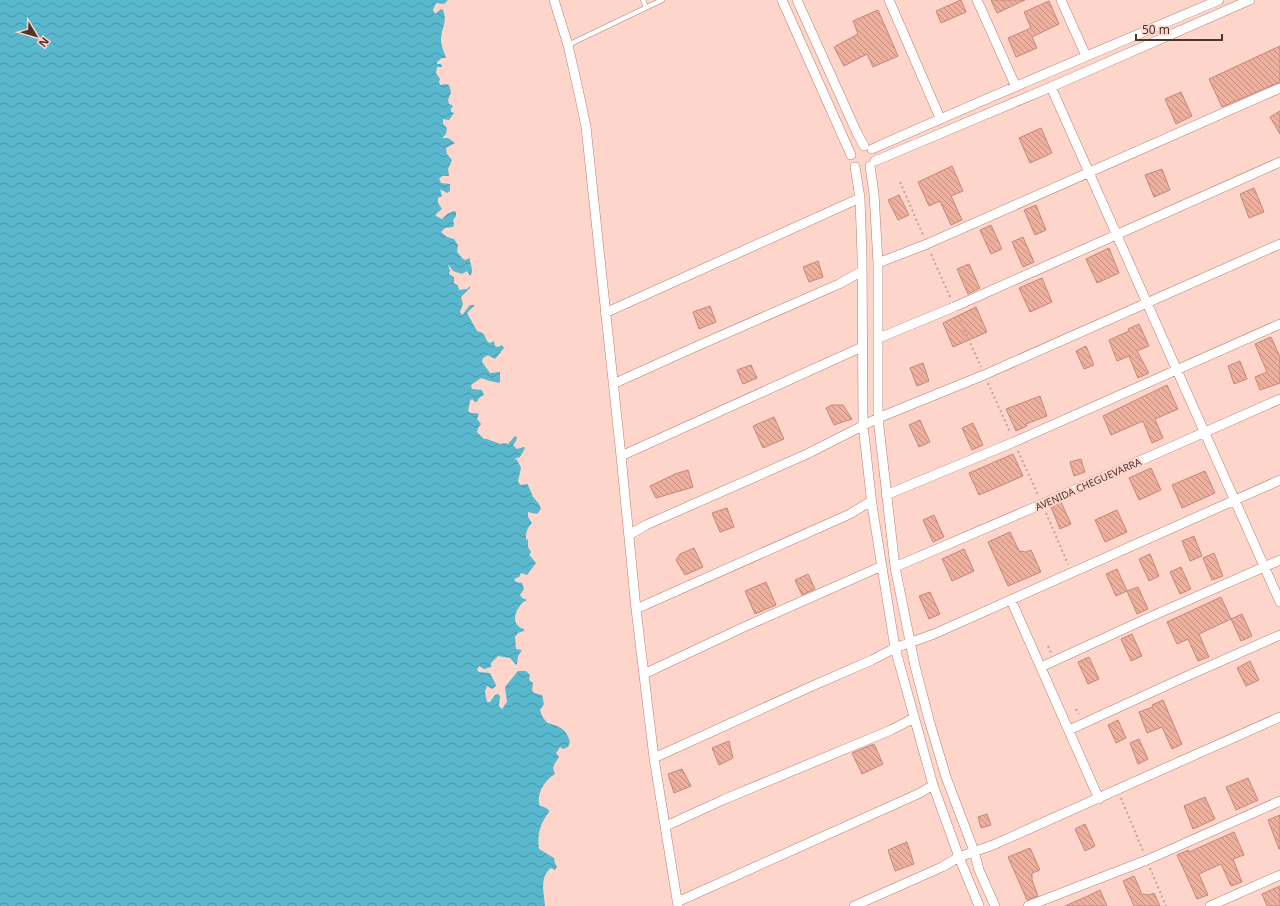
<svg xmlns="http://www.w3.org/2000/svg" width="1280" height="906" font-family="'Noto Sans',sans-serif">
<defs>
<pattern id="water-waves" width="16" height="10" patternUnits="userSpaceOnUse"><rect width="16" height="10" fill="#59b7ce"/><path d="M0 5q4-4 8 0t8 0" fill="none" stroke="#4c96a7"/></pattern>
<pattern id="building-back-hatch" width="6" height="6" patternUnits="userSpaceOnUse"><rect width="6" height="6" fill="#efaf9d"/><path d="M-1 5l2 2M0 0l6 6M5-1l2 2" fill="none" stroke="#c48f80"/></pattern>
</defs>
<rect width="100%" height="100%" fill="#fdd5ca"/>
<path fill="url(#water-waves)" d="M0,0h448l-4,4 -8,-1 -3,7 2,4 6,-5 2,1c5,13 -2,18 -2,30 0,7 4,13 5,18h-4l-5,4v2h4l1,3h-5l-1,6 4,6 -1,3 1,3 6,-1 3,1 2,7 -3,8 1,4 3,1 1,2 -2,1v4l3,1 -5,7 -6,-1v5l4,4 -1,6 -4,4h6l7,5 -9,5 1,6 5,6 -4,9 1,7h-7l-3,3 2,4 9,1v7l-3,2 -7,-4 2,7 -4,2v5l4,6 -6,5v2l6,3 5,-5 7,-3 2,1v4l-3,4 1,5 -1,2 -8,1 -4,4 6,5 7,2 4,6 -1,7 6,7 2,1 5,-2c-1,6 5,12 0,18l-3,-5 -5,3 -9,-3 -5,-7 2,7 -1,3 5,3v6l4,3 1,4 8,-1 3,-3v2l-9,9 2,7 -3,8 2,3 1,-1 7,-9h5l-8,8 10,18c10,3 6,4 11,11l2,1 4,-2 1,5 3,1 4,-2 2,3 -8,10 -1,1 -7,-4 -5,3 -1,4 8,11 10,-1v9l-1,2c-5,-1 -13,-3 -18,-5l-10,7 1,4 10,1 2,5 -5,3 -2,4h-2l-3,-3 -2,2 -2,10 3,2h5l3,1 -2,5 4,5 -3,4 -1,4 7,7h3l13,5 5,-1 3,1 7,-8 2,1 -1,4 -3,4 4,4 7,-2 1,1 -5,9 -6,2 3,1 4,8 -3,13 2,4 7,-1 1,1 5,12 6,7 2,5 -4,5 -9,-2v5l4,6c-5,5 -6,9 -6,16l2,1v7l3,5 -2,3 3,3 4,5 -9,12 -6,-2 -2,4 -5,2 2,3 6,1 2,6 -4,6 2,3 5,2c-11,5 -19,25 -3,29v2l-6,2 -3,4 1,12 6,1 -4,6 -1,8 -1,1 -6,-7 -12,-2 -7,7v4l-7,2 -5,-3 -2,4 2,2 11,1 6,12 -1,2 -3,2 -5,-3 -2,6 2,10h3l5,-7 3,-1 2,2 -1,10 3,3 5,-7 -2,-15 13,-16h8l4,4 -1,5 4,3 -1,7 2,3 8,2 2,9 -4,6 2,6 5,7c12,3 19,5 23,19l-2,5 -5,2 -3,-2 -4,6 3,4 -5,8 -1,3 2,6c-10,5 -20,22 -15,32l4,1 5,3v2c-9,12 -12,22 -10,37l15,9 1,5 2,4 -2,3 -4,-2c-12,9 -7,25 -6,38h-545z"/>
<path fill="url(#building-back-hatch)" stroke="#c58877" d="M961,0l5,12 -25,11 -5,-12z
M991,0h34l-28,13z
M1049,1l10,23 -27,13 5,11 -21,9 -8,-19 23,-10 -7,-16z
M878,10l20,46 -25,11 -6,-13 -23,12 -10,-19 24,-13 -5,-13z
M1280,46v36l-58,25 -13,-28z
M1181,92l11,24 -16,8 -11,-25z
M1280,111v23l-10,-17z
M1041,128l11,25 -22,10 -11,-25z
M952,166l11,25 -12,5 11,24 -11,5 -11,-24 -11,5 -11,-24z
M1162,169l8,21 -16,7 -9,-22z
M1254,188l10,24 -15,6 -9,-24z
M899,195l10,20 -11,5 -10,-20z
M1036,205l10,25 -11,5 -11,-25z
M991,225l11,24 -11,5 -11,-24z
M1023,237l11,25 -11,5 -11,-25z
M1109,248l10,25 -22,10 -11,-24z
M818,261l5,16 -14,5 -6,-15z
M969,264l11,24 -12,6 -11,-25z
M1042,278l10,24 -22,10 -11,-24z
M710,306l6,16 -17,7 -6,-17z
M976,307l11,25 -34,15 -10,-24z
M1139,324l10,22 -12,5 12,22 -11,5 -9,-22 -12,5 -8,-21 20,-9 -1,-2z
M1271,337l9,20v26l-20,7 -5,-13 12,-5 -12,-28z
M1086,346l8,19 -10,4 -8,-18z
M1240,361l7,18 -13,5 -6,-18z
M923,363l6,18 -12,5 -7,-18z
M751,365l6,13 -14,6 -6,-14z
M1167,385l11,24 -23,10 8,19 -11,5 -9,-22 -32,14 -8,-19z
M1040,396l7,20 -21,8 1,2 -11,5 -10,-22z
M832,405h11l9,14 -18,6 -8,-17z
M774,417l10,22 -21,9 -10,-22z
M920,420l10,22 -11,5 -10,-22z
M973,423l10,22 -11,5 -10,-22z
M1013,454l10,22 -44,19 -10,-22z
M1081,459l4,13 -11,4 -4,-14z
M1151,468l10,22 -22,10 -10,-22z
M688,470l5,17 -37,11 -6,-12 25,-12z
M1205,471l10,22 -33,15 -10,-23z
M1061,502l10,22 -11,5 -9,-22z
M727,508l7,19 -14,5 -8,-19z
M1117,510l10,22 -22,10 -10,-22z
M934,515l10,22 -11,5 -10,-22z
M1010,532l9,19 7,1 5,-2 10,22 -33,14 -20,-44z
M1194,536l8,20 -12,5 -8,-20z
M694,548l9,19 -18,8 -9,-15 4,-6z
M964,549l10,22 -22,10 -10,-22z
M1214,553l9,23 -11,4 -9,-22z
M1150,554l9,22 -10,5 -10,-22z
M1181,567l10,22 -11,5 -10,-22z
M1117,569l10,22 -11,5 -10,-22z
M808,574l7,15 -13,6 -7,-15z
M766,582l10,23 -21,9 -10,-23z
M1138,587l10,22 -11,5 -10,-23z
M930,592l10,22 -11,5 -10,-23z
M1221,597l10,22 -32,15 10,23 -11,4 -10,-22 -11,5 -10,-22z
M1242,614l10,22 -11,5 -10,-22z
M1132,634l10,22 -11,5 -10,-22z
M1089,657l10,22 -11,5 -10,-22z
M1250,661l9,19 -13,6 -9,-18z
M1163,700l19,44 -10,5 -10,-22 -15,6 -8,-21 14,-5 -1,-2z
M1118,720l8,18 -10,5 -8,-18z
M1139,739l9,20 -10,5 -8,-21z
M729,741l4,17 -14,7 -7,-17z
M874,744l9,20 -21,10 -10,-21z
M682,769l9,17 -17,7 -6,-19z
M1248,778l10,22 -22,10 -10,-23z
M1205,797l10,22 -22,10 -9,-23z
M987,814l4,11 -10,3 -3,-11z
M1280,815v34h-1l-11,-29z
M1085,824l10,22 -10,5 -10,-22z
M1234,832l10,23 -11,4 9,23 -11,4 -10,-22 -22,10 9,21 -11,4 -20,-44 11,-5 1,2z
M907,842l7,22 -19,7 -7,-21z
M1030,848l10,22 -8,3v7l6,16 -11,4 -19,-43z
M1134,876l8,18 7,1 5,-2 6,13h-26l-11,-25z
M1280,886v20h-13l-5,-12z
M1100,890l7,16h-42l25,-11z"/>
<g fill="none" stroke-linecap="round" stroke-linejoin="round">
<g stroke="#ba7e6d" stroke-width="5.5">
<path id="lane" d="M643,0l3,7
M568,45l94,-45"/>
</g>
<g stroke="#ba7e6d" stroke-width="10">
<path id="street" d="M554,0l14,45 12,53 6,29 35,329 15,153 18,149 24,148
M782,0l69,155
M797,0l60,133 7,13
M889,0l51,118
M977,0l39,87
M1061,0l25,56
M1051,87l229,515
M872,149c115,-51 231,-100 347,-149
M875,161l176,-74 199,-87
M870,166l4,28 4,69v155l17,149 20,99 14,54 17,57 28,74 5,19 16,36
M855,167l5,31 2,58 1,169 9,80 23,143 38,137 26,72 20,49
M878,263l49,-19 353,-156
M605,313l255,-115
M879,338l75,-31 326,-145
M613,384l82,-37 144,-63 23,-13
M621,456l241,-109
M886,495l128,-53 266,-118
M629,535l17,-10 161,-71 71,-36 106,-43 296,-131
M895,567l147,-63 238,-105
M1011,600l88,199
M636,609l214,-95 21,-13
M1041,667l109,-50 130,-57
M644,674l100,-47 138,-61
M1069,730l116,-53 95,-42
M654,758l156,-71 62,-27 23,-12 39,-14 346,-154
M666,826l59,-27 166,-69 23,-12
M677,902l243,-109 13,-8
M854,906l88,-39 17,-10 34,-12 287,-128
M1028,906l119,-46 133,-59
M1210,906l70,-31"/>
</g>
<path stroke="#c5a298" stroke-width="2" stroke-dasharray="2 3" stroke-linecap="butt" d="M900,182l23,53
M931,254l20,45
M958,316l23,51
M988,383l22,49
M1018,451l20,44
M1046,513l22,51
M1048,646l3,7
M1076,709l3,5
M1121,798l22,53
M1150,868l16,38"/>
<use href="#lane" stroke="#fff" stroke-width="4.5"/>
<use href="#street" stroke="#fff" stroke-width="9"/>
</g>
<g text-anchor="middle" stroke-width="4" stroke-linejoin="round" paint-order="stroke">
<g font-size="10" fill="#4d342c" stroke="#fdd5ca">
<text transform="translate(1088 484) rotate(-24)" y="4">AVENIDA CHEGUEVARRA</text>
</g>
</g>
<g transform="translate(36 36) rotate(128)" stroke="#fdd5ca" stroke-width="3" paint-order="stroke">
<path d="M0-3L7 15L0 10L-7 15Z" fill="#4d342c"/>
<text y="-6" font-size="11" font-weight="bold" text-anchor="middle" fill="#4d342c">N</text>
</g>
<path d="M1136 34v6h86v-6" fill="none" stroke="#4d342c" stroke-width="2"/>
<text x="1142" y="34" font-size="12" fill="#4d342c" stroke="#fdd5ca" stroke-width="3" paint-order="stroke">50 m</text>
</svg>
